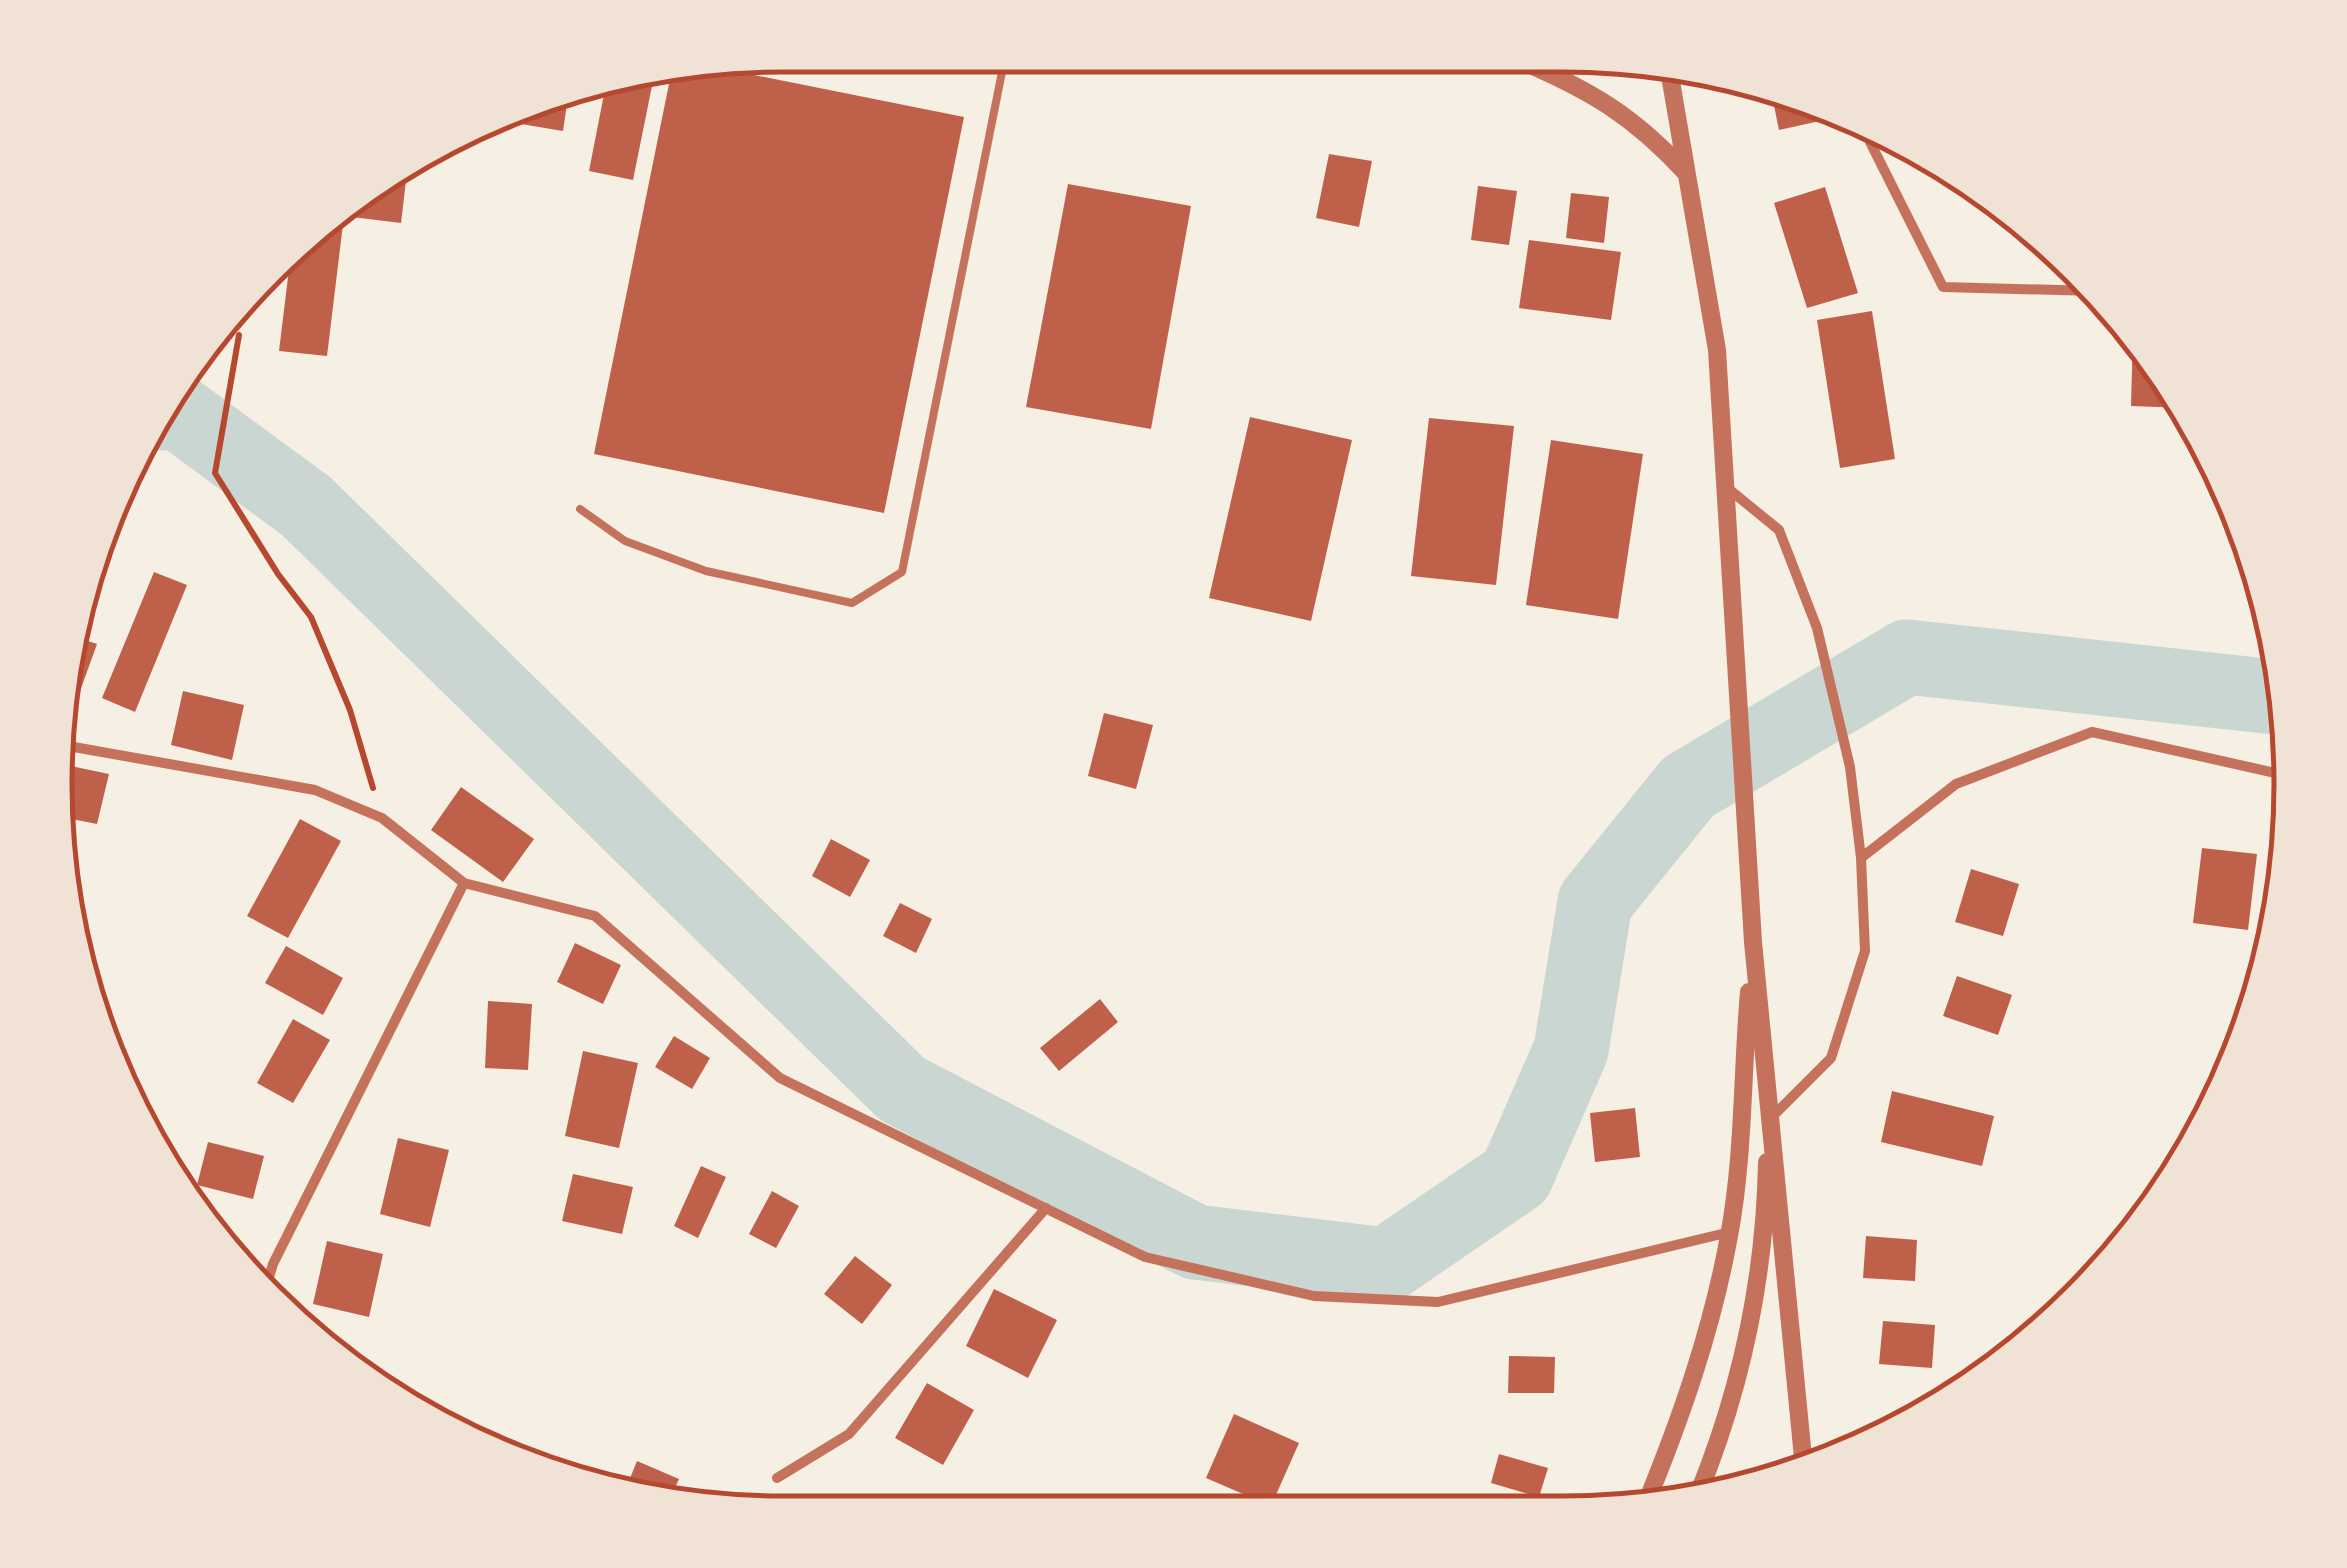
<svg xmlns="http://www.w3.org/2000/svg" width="2347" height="1568" font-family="Mulish,sans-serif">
<rect width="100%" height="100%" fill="#f6efe4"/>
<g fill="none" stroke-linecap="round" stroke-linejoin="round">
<path stroke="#c9d6d2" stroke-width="75" d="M164,413l14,-1 128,94 596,583 293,153 191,23 130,-89 55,-126 24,-148 93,-115 219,-130 377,41"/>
</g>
<path fill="#bf614a" d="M714,67l250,50 -80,396 -290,-59 77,-380z
M654,76l-21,104 -44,-9 17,-87z
M569,90l-6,41 -54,-9 2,-9 39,-19z
M1772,96l45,13 3,12 -41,9z
M1329,154l43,7 -13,66 -43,-9z
M408,164l-7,59 -57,-7 -17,140 -48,-5 11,-90 89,-83z
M1068,184l123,22 -40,223 -125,-22z
M1478,186l39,5 -8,54 -38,-5z
M1825,187l33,106 -51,15 -33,-105z
M1571,193l38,4 -5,46 -38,-5z
M1529,240l92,12 -10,68 -92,-12z
M1872,311l23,148 -55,9 -23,-148z
M2133,331l9,10 41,67 -52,-2z
M1250,417l102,23 -41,181 -102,-23z
M1429,418l85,8 -18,159 -85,-9z
M1551,440l92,14 -25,165 -92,-14z
M154,572l33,13 -52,127 -33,-14z
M79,638l18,6 -22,61 -10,-4z
M183,691l61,14 -12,55 -61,-15z
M1104,713l49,12 -17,64 -48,-13z
M66,765l43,9 -12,50 -35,-7 -2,-25z
M461,787l73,52 -31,43 -72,-52z
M300,819l41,22 -53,97 -41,-22z
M831,839l39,21 -20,37 -38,-21z
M2202,848l55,6 -9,76 -55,-7z
M1971,869l48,15 -16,52 -48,-14z
M900,903l32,16 -16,34 -33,-17z
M575,943l46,22 -18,39 -46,-22z
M286,946l57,32 -20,37 -58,-32z
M1957,976l55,19 -14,40 -55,-19z
M1100,999l18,23 -59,49 -19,-23z
M488,1001l44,3 -4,66 -43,-2z
M293,1019l37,21 -37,63 -36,-20z
M674,1036l36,22 -18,31 -37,-22z
M583,1051l55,12 -19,85 -54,-12z
M1892,1091l102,25 -12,50 -101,-24z
M1635,1108l5,49 -45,5 -5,-49z
M398,1138l51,12 -19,77 -50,-13z
M208,1142l56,14 -11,43 -56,-14z
M701,1166l25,11 -28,61 -24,-12z
M573,1174l60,13 -11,47 -60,-13z
M772,1191l27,15 -23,42 -27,-14z
M1866,1236l51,4 -2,41 -52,-3z
M327,1241l56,13 -14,63 -56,-13z
M855,1256l37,29 -30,39 -38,-30z
M994,1289l63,31 -29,58 -62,-32z
M1883,1321l52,4 -3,43 -53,-4z
M1509,1356l46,1 -1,36h-46z
M927,1383l47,27 -31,55 -48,-27z
M1234,1414l65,29 -28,63 -65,-28z
M1499,1454l49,14 -9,29 -48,-14z
M637,1461l42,18 -10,22 -43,-13z"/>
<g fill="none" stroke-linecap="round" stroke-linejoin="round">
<path stroke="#b5482f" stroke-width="6" d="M239,335l-24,138 63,101 33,43 39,93 23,78"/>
<path stroke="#c5725c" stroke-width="8" d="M580,509l45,32 81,30 146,32 50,-31 103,-515"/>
<path stroke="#c5725c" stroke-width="10" d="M1867,124l3,18 73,145 153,4
M1870,142l16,-11
M1725,486l54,44 38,98 33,139 11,91 4,93 -34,107 -62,62
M57,744l258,46 67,28 82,65 -191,381 -7,23
M1861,858l95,-74 136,-52 197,44
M464,883l131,33 185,162 365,179 169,39 124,6 292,-70
M777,1478l72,-44 197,-226"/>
<path stroke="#c5725c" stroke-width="18" d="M1462,60h21
M1519,60c71,30 115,56 167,113
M1668,64l49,286 36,592 51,526
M1697,1497c44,-107 68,-219 70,-335
M1645,1506c36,-88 67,-176 84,-270 15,-79 13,-164 20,-244"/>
</g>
<path d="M0 0H2347V1568H0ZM784 72H1562A712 712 0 0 1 2274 784V784A712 712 0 0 1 1562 1496H784A712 712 0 0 1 72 784V784A712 712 0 0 1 784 72Z" fill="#f1e2d6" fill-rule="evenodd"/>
<path fill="none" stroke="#b5482f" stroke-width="5" d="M784 72H1562A712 712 0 0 1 2274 784V784A712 712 0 0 1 1562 1496H784A712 712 0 0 1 72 784V784A712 712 0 0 1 784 72Z"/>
</svg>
